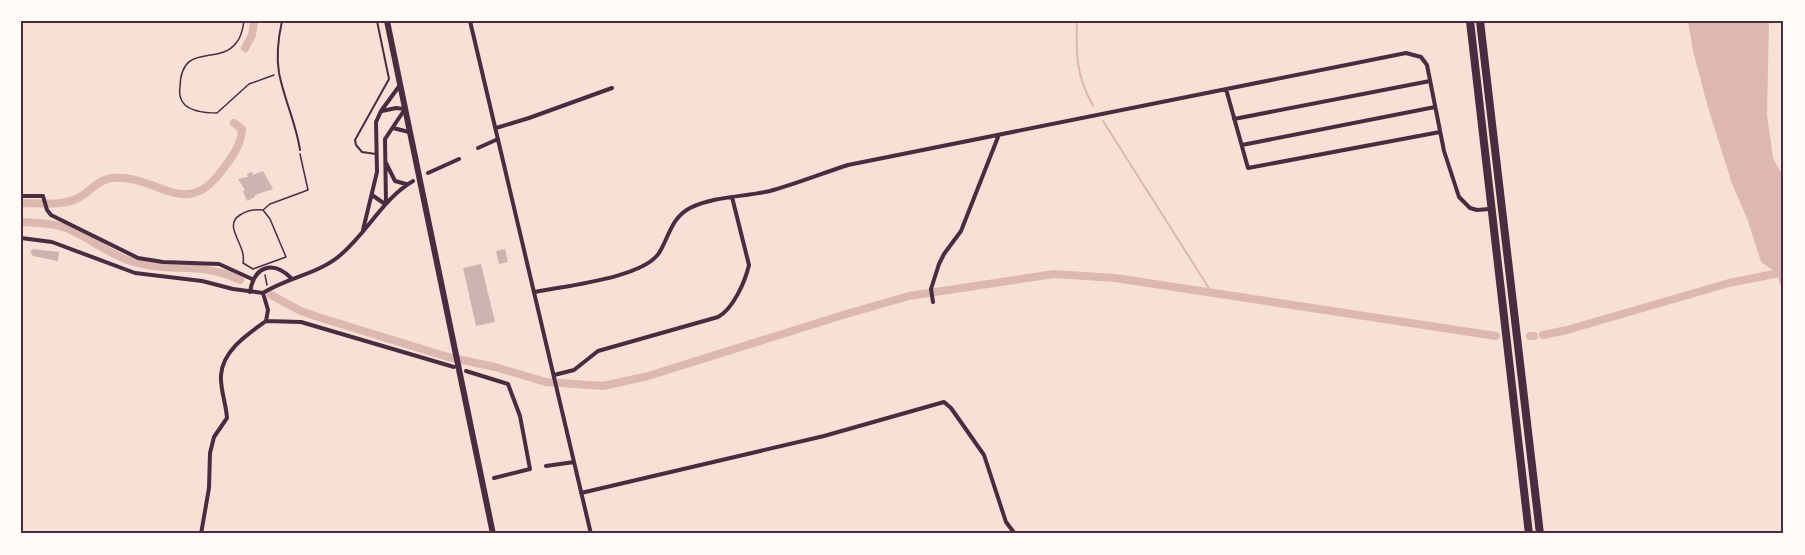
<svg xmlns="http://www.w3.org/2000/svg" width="1805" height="555" font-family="Karla,sans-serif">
<rect width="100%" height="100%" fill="#f7e1d7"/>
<path fill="#dcb8b0" d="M1688,21h81l-2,94 6,43 11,20v120l-7,-25 -16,-11 -13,-41 -17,-40 -24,-77 -14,-53z"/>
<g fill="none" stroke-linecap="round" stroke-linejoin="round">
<path stroke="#dcb8b0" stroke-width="2" d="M1077,21c-1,34 -1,54 16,85
M1103,121l109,172"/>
<path stroke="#dcb8b0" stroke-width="8" d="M245,48l7,-13 2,-14
M21,203c17,0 39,3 55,-4 12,-5 21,-19 35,-21 47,-5 74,45 112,-9 10,-13 18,-24 19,-40l-8,-6
M21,222c19,1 37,1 54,10 20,10 39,25 62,31 37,10 64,-2 103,17
M271,295l30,16 17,6 130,40 47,10 51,15 57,4 45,-10 195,-61 66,-19 145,-22 61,4 381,58
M1543,335l24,-5 162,-47 55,-11
M1530,336h4"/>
</g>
<path fill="#ccb4b1" d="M263,171l10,18 -18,6v2l-8,4 -4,-10 2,-1 -7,-11 10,-2 -1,-3 5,-2 1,3z
M33,249l26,3 -1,9 -25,-5 -3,-4z
M505,249l3,13 -9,2 -3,-13z
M481,264l14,58 -19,4 -13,-58z"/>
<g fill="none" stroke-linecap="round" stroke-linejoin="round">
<path stroke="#4a2c40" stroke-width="1.5" d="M244,21c-1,7 -3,17 -8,22 -17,23 -55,-2 -56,44 -1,6 0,13 5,18 8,7 21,8 32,8l32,-29 25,-9
M263,210l7,9 16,38 -33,12 -10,-6c4,-18 -21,-37 -3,-48 8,-5 14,-6 23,-5z
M263,210l7,-6 38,-14 -8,-36
M265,275l2,10"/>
<path stroke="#4a2c40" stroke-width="2" d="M282,21c-4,18 -6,34 -3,52 5,26 17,50 21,77
M376,154l-14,-2 -6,-7 -1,-5 34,-61 -12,-58"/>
<path stroke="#4a2c40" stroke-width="4" d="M470,21l121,513
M1226,89l22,79 192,-36
M382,111l14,-3 9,1 -20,30 1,65
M1234,119l196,-38
M393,128l16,4
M496,128l33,-10 83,-30
M1242,145l193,-38
M478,148l20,-9
M386,163l9,18 11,3
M428,173l31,-14
M372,195l13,9
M21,196h22l4,14 4,5 87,43 25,4 56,2 33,15
M363,230l14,-58 -1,-50 5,-11 19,-26
M21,238l31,4 83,31 67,8 31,8 30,4
M250,292c4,-26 23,-32 41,-14
M535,292c29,-6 108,-14 124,-39 10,-16 12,-35 31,-45 24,-12 54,-11 80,-17 26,-7 53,-18 78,-26l558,-112 15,4 6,8 17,86 15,46 11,11 7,2 12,-1
M933,302l-2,-13 8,-25 5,-10 17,-23 37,-94
M266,321l35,1 153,45
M466,371l42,13 12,32 10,53 -36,9
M554,375l20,-5 24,-19 120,-34c15,-8 27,-35 31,-52l-17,-68
M546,466l28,-4
M581,493l243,-57 120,-34 7,6 33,47 22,67 9,12
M201,534l8,-46 1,-35 4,-16 13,-19c-1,-15 -7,-29 -6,-43 2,-25 27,-41 45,-54l2,-11 -5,-17c23,-15 54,-19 75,-36 28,-22 44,-58 75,-76"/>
<path stroke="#4a2c40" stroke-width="6" d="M387,21l106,513"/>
<path stroke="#4a2c40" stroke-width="8" d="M1470,21l59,513
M1480,21l60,513"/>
</g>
<rect width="1805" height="555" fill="none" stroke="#fffaf5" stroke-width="45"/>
<rect x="22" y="22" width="1760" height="510" fill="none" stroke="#4a2c40" stroke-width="2"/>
</svg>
